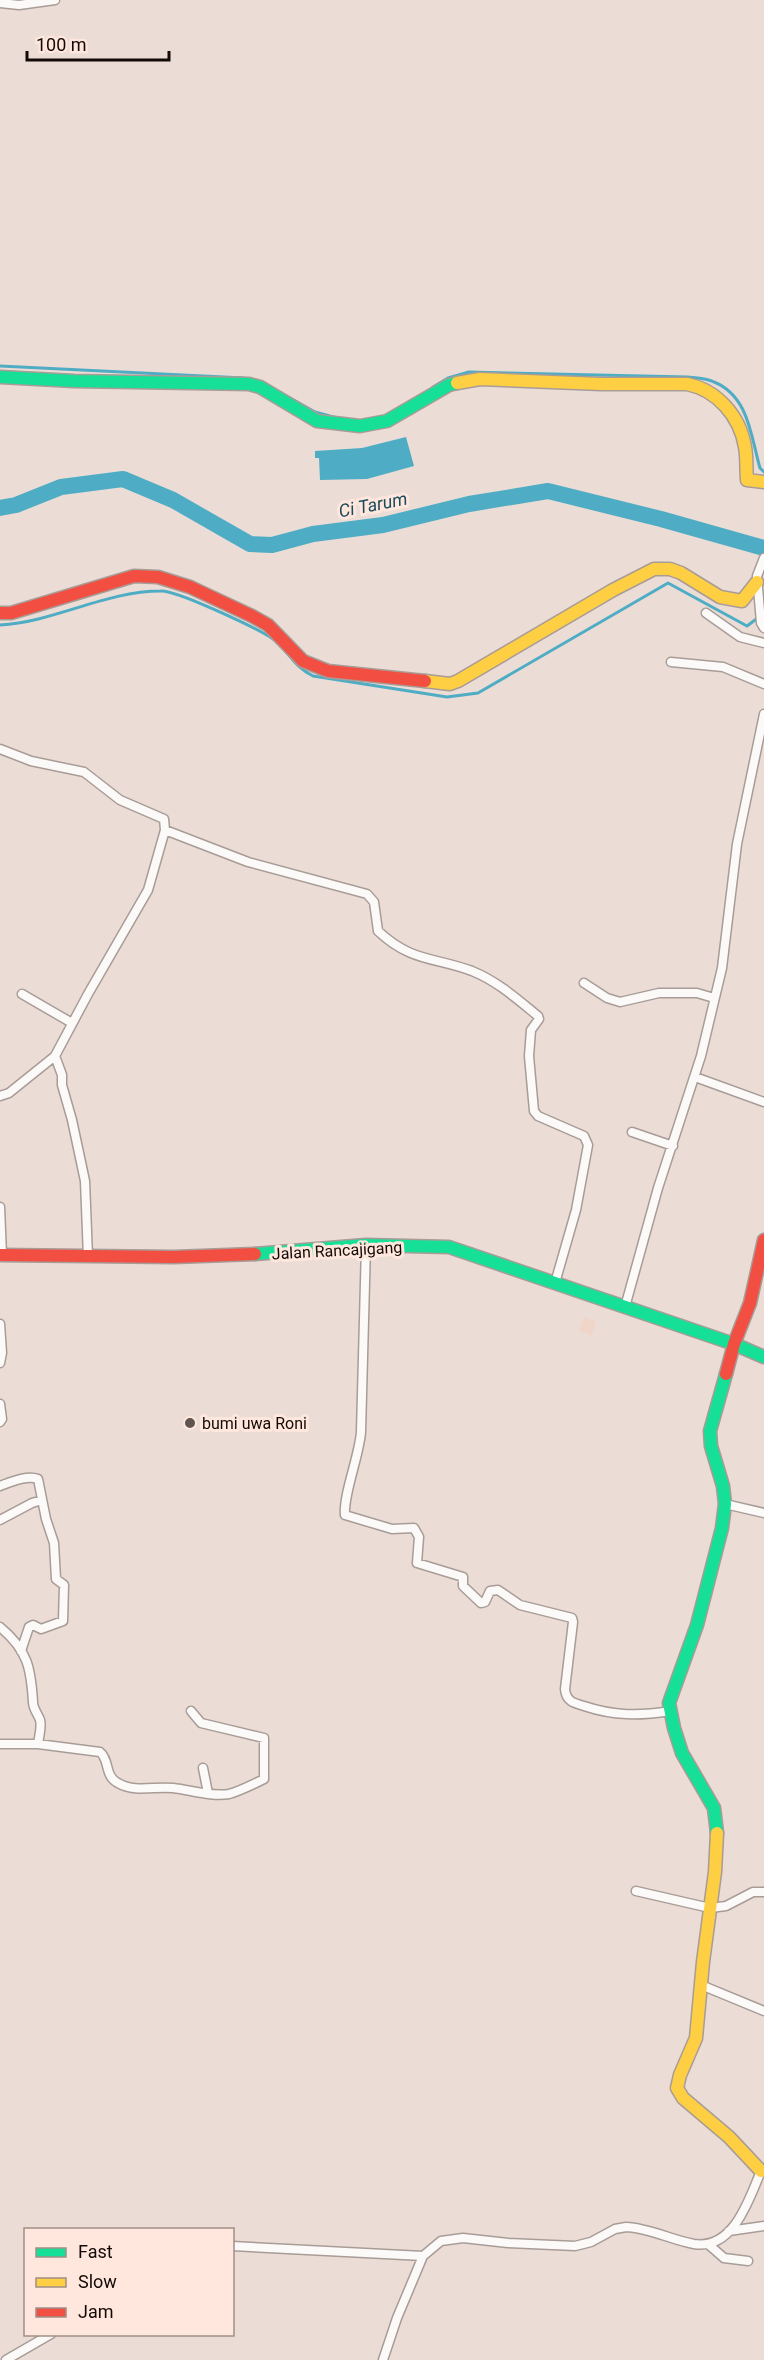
<svg xmlns="http://www.w3.org/2000/svg" width="764" height="2360" font-family="Roboto,sans-serif">
<rect width="100%" height="100%" fill="#ecdcd6"/>
<path fill="#f0d5c9" d="M584,1317l12,4 -4,14 -13,-4z"/>
<path fill="#4eadc4" d="M406,437l8,29 -47,13 -47,1 -1,-22h-4v-7l47,-3z"/>
<g fill="none" stroke-linecap="round" stroke-linejoin="round">
<path stroke="#4eadc4" stroke-width="3" d="M0,366l244,12
M267,385l48,27 22,6
M433,387l15,-9 21,-6 218,5c8,1 19,1 27,5 35,14 37,55 46,86l4,4
M0,625c55,-3 105,-34 161,-34 15,-1 93,36 109,46 17,10 22,29 43,39l134,21 31,-4 190,-110 79,43 12,-9"/>
<path stroke="#4eadc4" stroke-width="16" d="M0,508l16,-3 45,-18 62,-8 50,21 77,44 22,1 41,-11 70,-9 86,-21 79,-13 113,28 103,29"/>
<g stroke="#a89c97" stroke-width="11">
<path id="street" d="M0,3l19,2 36,-5
M764,558l-7,18 4,47 3,5
M706,613l34,24 24,6
M671,662l52,5 41,17
M0,749l31,12 53,11 36,28 44,19 1,11 -17,60 -60,104 -33,62 -46,37 -9,3
M165,830l83,32 119,32 7,8 4,29c33,31 56,26 94,40 25,10 45,28 66,45l1,3 -8,11 -2,26 5,55 4,5 46,20 4,9 -12,65 -21,73
M584,983l23,15 13,4 39,-9h38l17,5
M22,994l50,29
M55,1056l7,19v10l10,35 13,61 3,76
M695,1077l69,25
M632,1132l41,14
M0,1207l2,48
M366,1245l-5,187c-2,25 -18,63 -16,83l47,14 22,-1 5,9 -2,26 46,14v9l18,17 4,-1 5,-11 8,-1 22,15 52,13 1,4 -8,67c1,12 8,14 19,17 30,10 55,10 86,5
M625,1307l33,-119 43,-132 21,-88 15,-124 27,-130
M0,1324l2,29 -2,10
M0,1404l2,15 -2,3
M0,1486c11,-4 27,-11 38,-7l8,40 8,24 2,36 8,6 -1,36 -22,8 -8,-4 -4,2 -8,24
M725,1504l39,9
M0,1520l32,-17 10,-3
M0,1627c28,23 31,42 33,75 0,7 5,12 7,18 2,7 -1,16 -2,24
M0,1744h38l62,8c10,8 4,24 18,31 17,10 37,3 55,5 18,2 38,9 56,6 8,-2 27,-11 35,-15v-41l-63,-15 -10,-12
M203,1768l5,25
M636,1891l74,17 16,-2 27,-14h11
M701,1985l63,26
M729,2231l35,-5
M708,2244l16,14 24,3
M232,2246l191,10
M6,2360l45,-26
M383,2360l14,-42 26,-62 18,-15 22,-3 45,5 67,3 16,-4 24,-13 11,-2c24,1 45,13 68,17 40,6 55,-45 67,-73h3"/>
</g>
<g stroke="#a89c97" stroke-width="15">
<path id="fast" d="M0,377l74,4 175,3 11,3 57,34 43,5 27,-5 62,-36 8,-2
M255,1254l111,-9 83,2 285,97 30,13
M717,1833l-3,-25 -32,-55 -8,-25 -5,-25 28,-78 25,-97 3,-24 -2,-18 -12,-40 -1,-15 16,-57"/>
</g>
<g stroke="#a89c97" stroke-width="15">
<path id="slow" d="M457,383l23,-4 121,5h86c30,6 53,32 58,63 2,10 1,22 2,33l17,2
M425,681l25,3 8,-3 155,-91 41,-21h16l11,4 39,24 22,4 15,-19
M717,1833l-2,39 -12,90 -7,76 -16,37 -3,13 6,10 46,39 32,34"/>
</g>
<g stroke="#a89c97" stroke-width="15">
<path id="jam" d="M0,613h11l123,-37 24,1 32,10 62,29 16,9 35,36 25,10 97,10
M0,1255l174,2 81,-3
M726,1374l8,-30 16,-41 14,-63"/>
</g>
<use href="#street" stroke="#fcfaf9" stroke-width="8"/>
<use href="#fast" stroke="#16e098" stroke-width="12"/>
<use href="#slow" stroke="#ffcf43" stroke-width="12"/>
<use href="#jam" stroke="#f24e42" stroke-width="12"/>
</g>
<circle fill="#5f544f" stroke="#ffe7dd" stroke-width="2" cx="190" cy="1423" r="6"/>
<g text-anchor="middle" stroke-width="6" stroke-linejoin="round" paint-order="stroke">
<g font-size="16" fill="#130a06" stroke="#ffe7dd">
<text transform="translate(337 1250) rotate(-3)" y="6">Jalan Rancajigang</text>
</g>
<g font-size="16" fill="#130a06" stroke="#ffe7dd" text-anchor="start">
<text x="202" y="1429">bumi uwa Roni</text>
</g>
<g font-size="18" font-style="italic" fill="#1a4c5b" stroke="#ffe7dd">
<text transform="translate(373 505) rotate(-11)" y="6">Ci Tarum</text>
</g>
</g>
<rect x="24" y="2228" width="210" height="108" fill="#ffe7dd" stroke="#a18f87" stroke-width="1.5"/>
<rect x="36" y="2248" width="30" height="9" fill="#16e098" stroke="#a18f87" stroke-width="1.5"/>
<text x="78" y="2258" font-size="18" fill="#130a06">Fast</text>
<rect x="36" y="2278" width="30" height="9" fill="#ffcf43" stroke="#a18f87" stroke-width="1.5"/>
<text x="78" y="2288" font-size="18" fill="#130a06">Slow</text>
<rect x="36" y="2308" width="30" height="9" fill="#f24e42" stroke="#a18f87" stroke-width="1.5"/>
<text x="78" y="2318" font-size="18" fill="#130a06">Jam</text>
<path d="M27 51v9h142v-9" fill="none" stroke="#130a06" stroke-width="3"/>
<text x="36" y="51" font-size="18" fill="#130a06" stroke="#ffe7dd" stroke-width="4.5" paint-order="stroke">100 m</text>
</svg>
